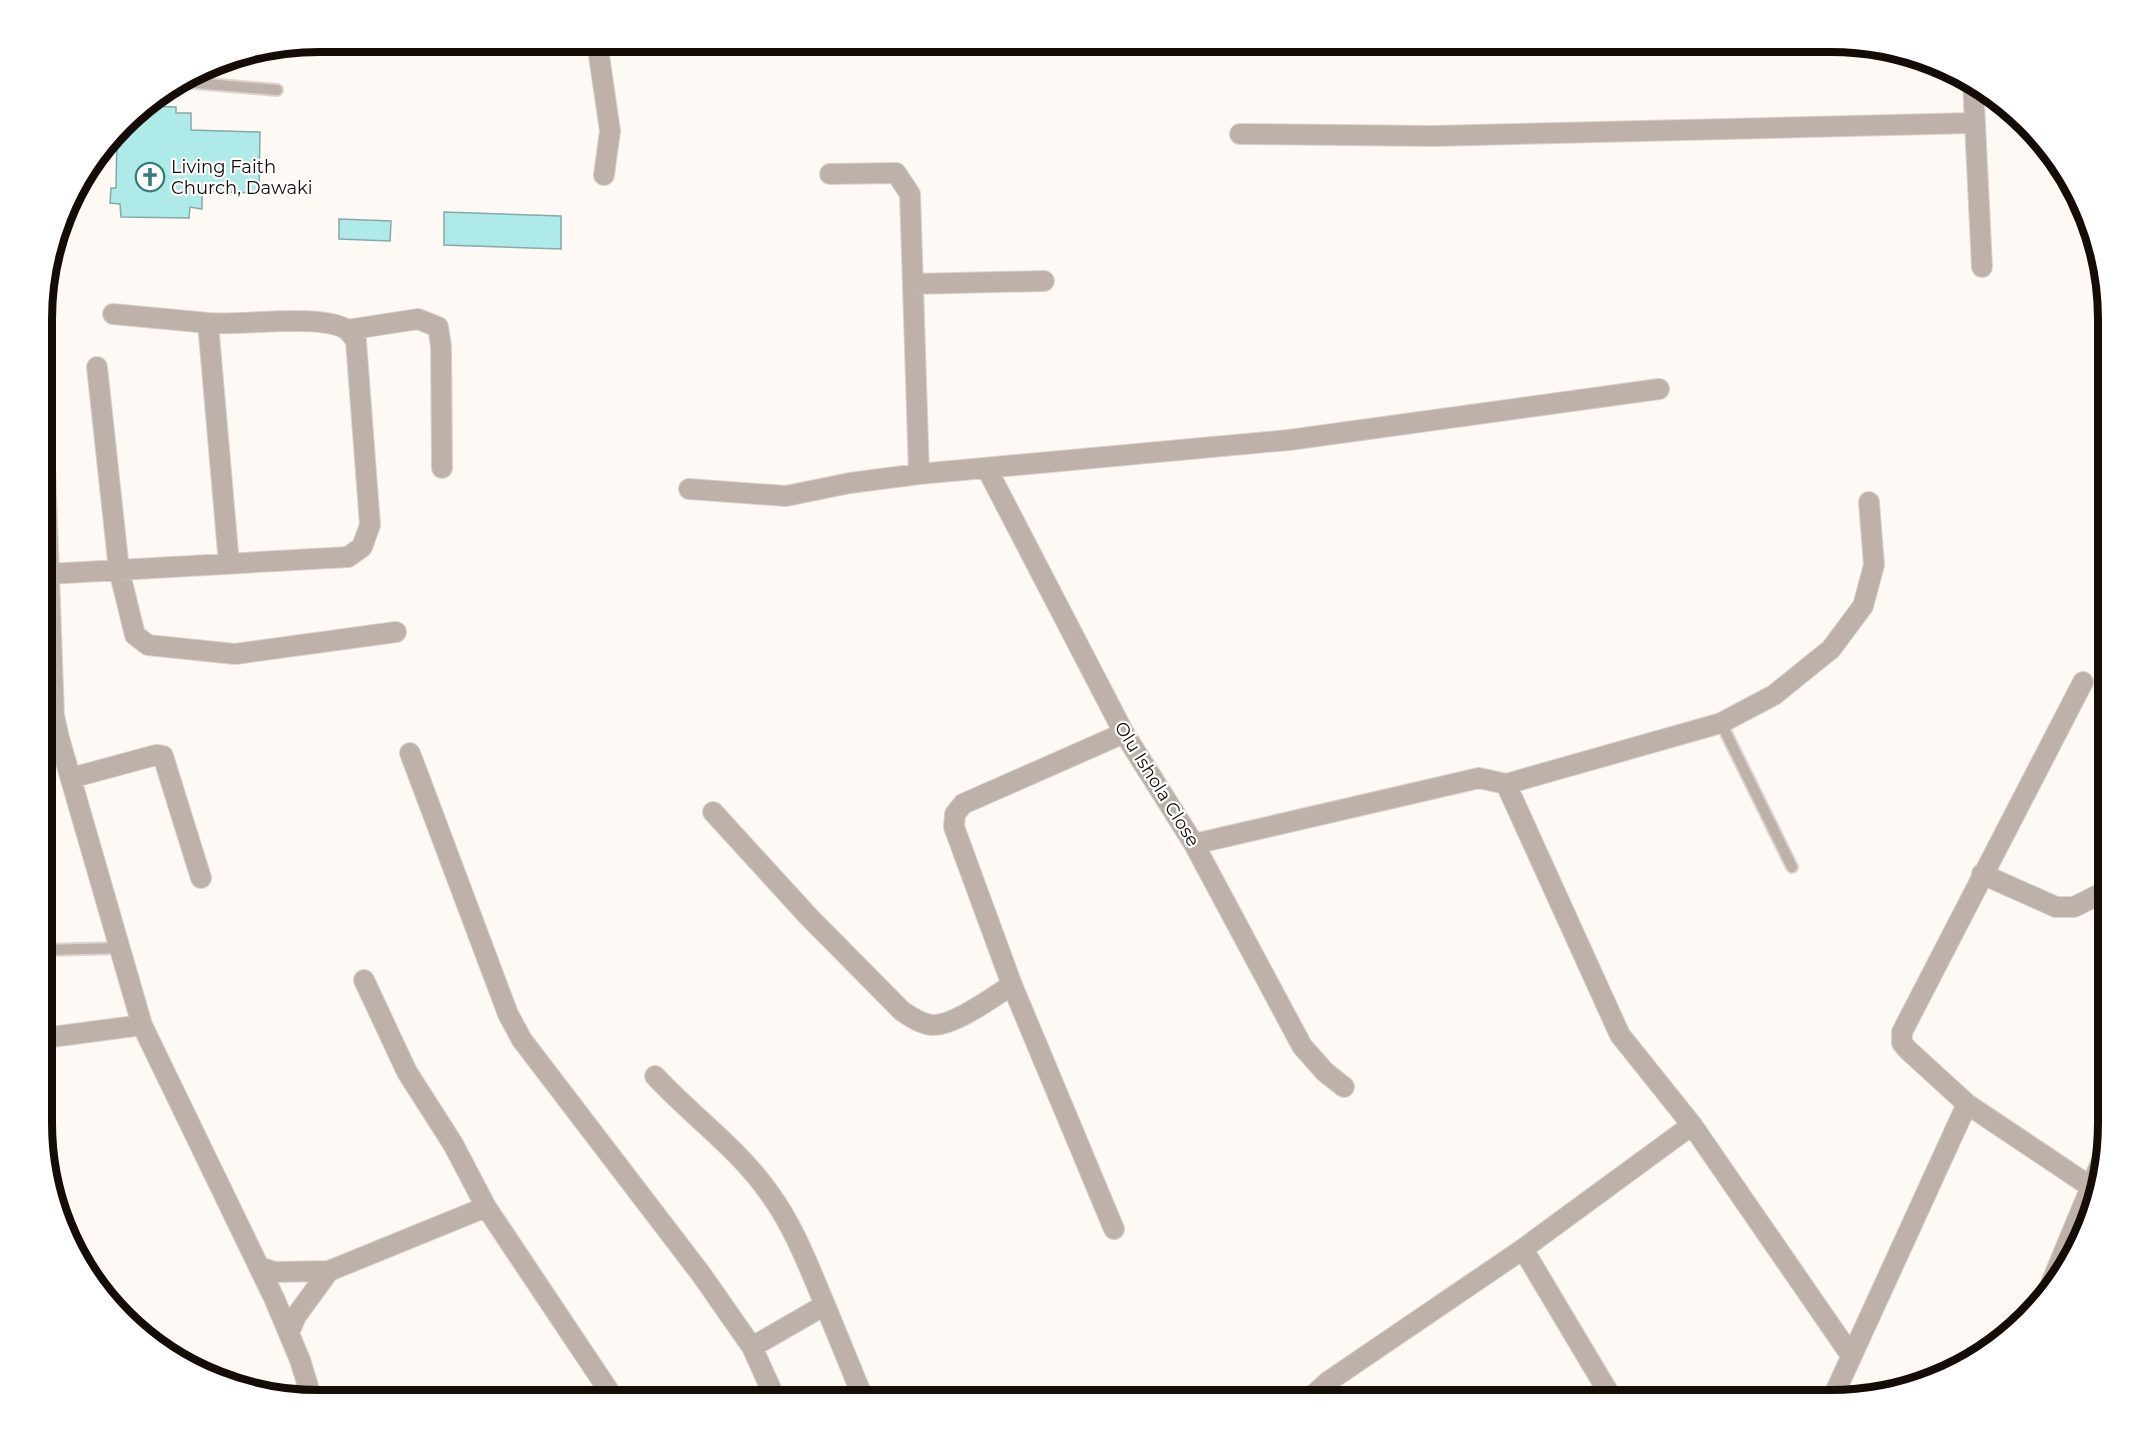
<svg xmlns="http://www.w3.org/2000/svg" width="2150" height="1442" font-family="Montserrat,sans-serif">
<rect width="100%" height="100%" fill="#fff9f5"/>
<path fill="#aeebe8" stroke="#85a9a7" stroke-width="1.5" d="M144,106l32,1v6h15v17l69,2 -1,61 -57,-2v18l-12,-2 -1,11 -68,-1 -1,-13 -10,-1 1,-15h5l1,-52 19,-25z
M444,212l117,4v33l-117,-4z
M339,219l52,2 -1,20 -51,-2z"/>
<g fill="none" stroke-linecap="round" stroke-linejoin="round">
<g stroke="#dad3cf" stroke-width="14">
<path id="lane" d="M184,82l93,8
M1721,723l71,144
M44,950l76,-2"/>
</g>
<g stroke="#dad3cf" stroke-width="22">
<path id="street" d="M597,42l13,89 -6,44
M1973,83l9,184
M1240,134l193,2 540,-13
M830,174l66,-1 14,21 9,280
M913,284l131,-3
M113,314l95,9
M347,330l71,-11 20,8 3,19 1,122
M97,367l22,203 16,65 13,10 87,9 161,-22
M44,438l10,278 5,22 83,287 132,273 26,62 12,39
M987,469l137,264 70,111 108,202 23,26 19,15
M689,489l97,7 64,-13 69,-9 370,-34 370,-51
M48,574l300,-17 14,-10 8,-22 -14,-184c-2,-3 -5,-8 -9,-11 -23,-17 -106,-4 -139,-7l21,241
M2083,682l-181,350v11l6,7 59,54 124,83
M410,753l98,261 14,26 179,234 51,73 24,53
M71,778l85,-23 7,1 38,122
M1506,784l114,251 72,90 158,229
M713,812l96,105 93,94c9,6 19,13 30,14 22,1 61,-28 80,-40
M1194,844l285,-66 27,6 215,-61 53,-28 57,-46 32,-43 11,-41 -5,-63
M1982,874l74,33h18l26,-13
M364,980l43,92 46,72 33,63 129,193
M44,1038l98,-13
M655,1076c37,40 84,73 115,118 24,33 39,73 55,111l-73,42
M1114,1229l-102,-244 -58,-158 1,-13 8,-10 161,-71
M1523,1249l90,151
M259,1267l16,5 54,-1 157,-64
M2049,1288l56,-135
M825,1305l39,95
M289,1333l7,-17 33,-45
M1832,1399l135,-295
M1308,1400l21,-19 194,-132 169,-124"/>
</g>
<use href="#lane" stroke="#bdb1a9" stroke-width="10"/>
<use href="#street" stroke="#bdb1a9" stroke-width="20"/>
</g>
<defs>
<g id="church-ring" transform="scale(1.5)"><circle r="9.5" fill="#fff" stroke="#347d7a" stroke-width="1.5"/><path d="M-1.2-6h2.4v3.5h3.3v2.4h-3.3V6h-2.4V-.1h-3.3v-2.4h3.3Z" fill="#347d7a"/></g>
</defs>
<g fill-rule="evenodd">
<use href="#church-ring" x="150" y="177"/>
</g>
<g text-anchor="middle" stroke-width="4.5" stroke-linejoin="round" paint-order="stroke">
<g font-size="18" fill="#150c07" stroke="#fff" text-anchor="start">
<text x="171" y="173">Living Faith<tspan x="171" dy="21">Church, Dawaki</tspan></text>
</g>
<g font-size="18" fill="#150c07" stroke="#fff">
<text transform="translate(1157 784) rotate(58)" y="6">Olu Ishola Close</text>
</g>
</g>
<path d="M0 0H2150V1442H0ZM319 52H1831A267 267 0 0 1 2098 319V1123A267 267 0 0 1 1831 1390H319A267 267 0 0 1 52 1123V319A267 267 0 0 1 319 52Z" fill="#fff" fill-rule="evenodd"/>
<path fill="none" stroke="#150c07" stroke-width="8" d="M319 52H1831A267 267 0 0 1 2098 319V1123A267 267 0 0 1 1831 1390H319A267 267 0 0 1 52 1123V319A267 267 0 0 1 319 52Z"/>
</svg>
